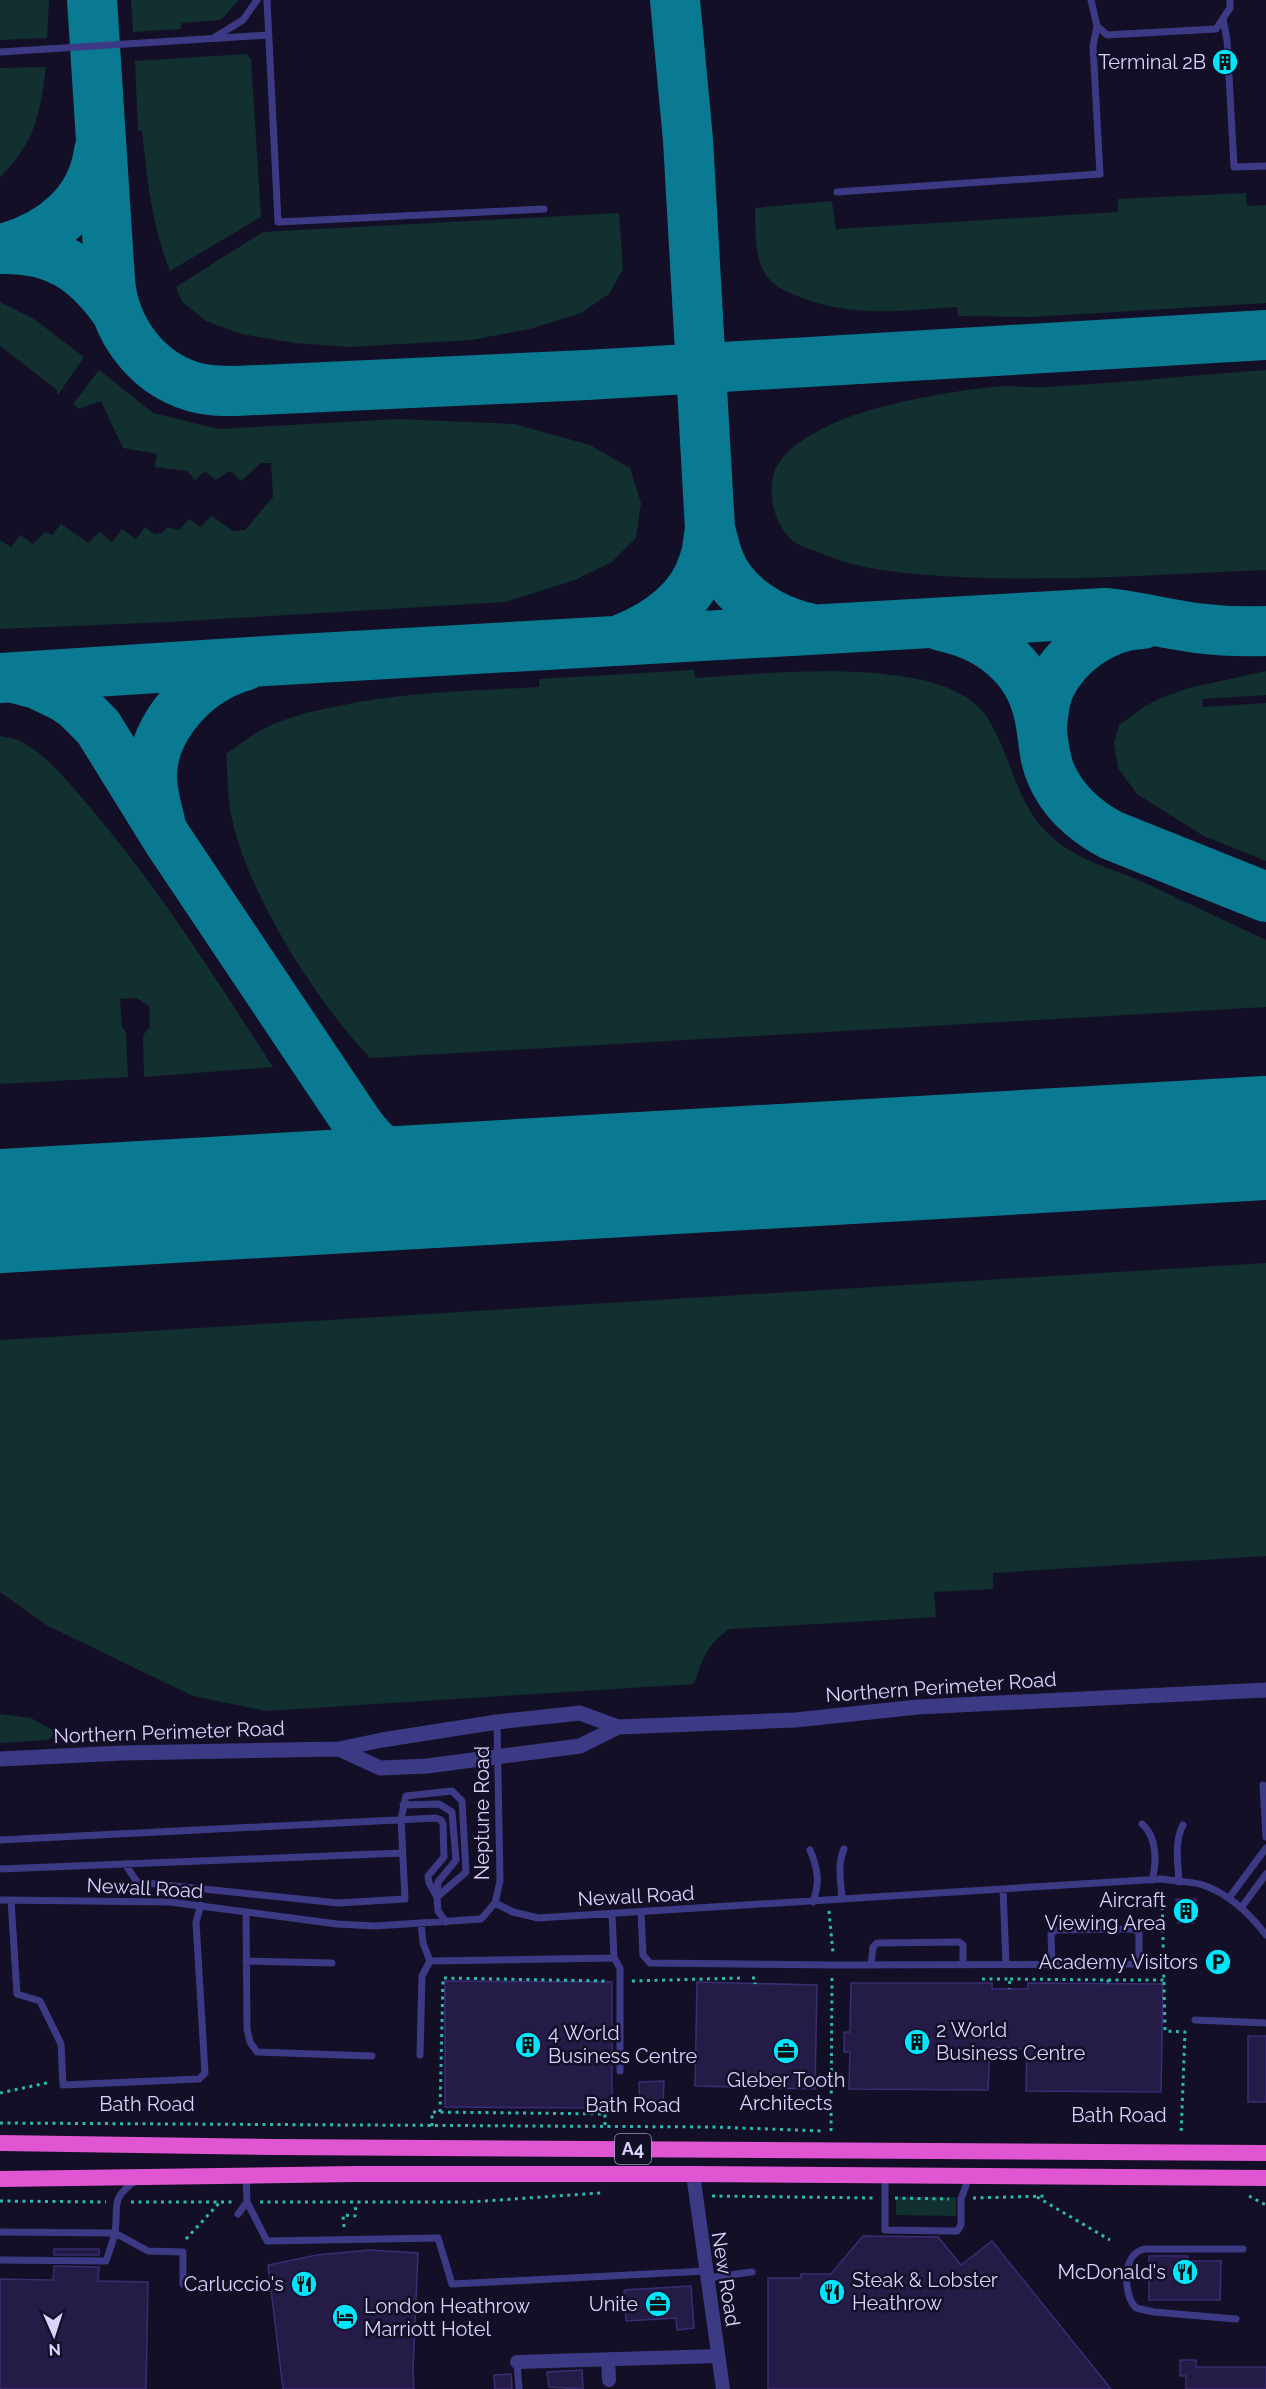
<svg xmlns="http://www.w3.org/2000/svg" width="1266" height="2389" font-family="Raleway,sans-serif">
<rect width="100%" height="100%" fill="#130f26"/>
<path fill="#12302f" d="M0,0h49l-2,38 -47,2z
M131,0h108l-18,20 -40,3v6l-48,3z
M247,54l4,5 10,158 -91,54c-18,-44 -23,-93 -28,-140h-4l-3,-70z
M46,67c-6,48 -11,75 -46,110v-109z
M1246,193l1,13 19,-1v98l-235,14 -73,-1 -1,-9c-58,4 -105,11 -160,-11 -9,-4 -22,-9 -28,-17 -16,-19 -13,-48 -14,-71l77,-7 4,28 282,-17v-13z
M619,213l4,56 -14,25 -28,19 -51,16 -59,11 -122,7 -54,-4 -54,-9 -35,-13 -24,-19 -6,-15 87,-55z
M0,302l34,17 50,38 -26,38 -2,-6 -56,-43z
M99,370l54,43 66,16 179,-10 116,5 76,21 40,23 11,35 -5,35 -24,24 -37,18 -70,22 -336,20 -169,7v-89l11,7 9,-12 13,9 12,-12 7,3 9,-11 27,19 12,-11 12,10 10,-13 14,10 9,-12 9,7 8,-1 6,-6 11,3 10,-11 12,8 10,-11 22,15 12,-1 28,-33 -2,-34h-10l-20,18 -11,-10 -14,9 -11,-9 -10,9 -8,-9 -32,-4 2,-13 -34,-6 -22,-47 -22,8 -6,-5z
M1266,370v200c-102,4 -204,12 -306,7 -49,-3 -97,-5 -142,-25 -8,-3 -18,-6 -25,-11 -17,-14 -25,-43 -20,-64 7,-34 67,-59 98,-67 37,-11 93,-21 132,-24 14,0 29,2 43,1 74,-4 147,-12 220,-17z
M694,670l1,8c68,-4 250,-26 292,39 26,41 28,89 67,122 29,24 55,28 89,43 41,19 82,39 123,58v67l-896,51c-54,-57 -124,-166 -139,-244 -4,-19 -3,-40 -5,-60 10,-6 20,-15 30,-21 24,-14 51,-21 78,-26 67,-15 136,-16 205,-20v-8z
M1266,671v24l-64,4 1,8 63,-4v158l-62,-25 -67,-42 -19,-26 -4,-25 5,-18 26,-19 16,-8 28,-10z
M0,736c7,2 16,2 22,6 26,14 47,41 66,63 70,81 127,173 185,262l-129,10 -1,-42 7,-8 -1,-21 -13,-8 -16,1 2,28 4,5 2,45 -128,7z
M1266,1263v293l-273,17v16l-59,3 2,25 -206,12c-24,15 -27,30 -36,55l-428,27 -73,-15 -145,-70 -48,-34v-252z
M0,1714l31,4 25,14 -8,8 -48,3z
M896,2197h60v19l-60,-1z"/>
<g fill="none" stroke-linecap="round" stroke-linejoin="round">
<path stroke="#0a7a92" stroke-width="50" d="M92,0l18,280c4,49 36,93 84,107 14,4 28,4 42,4l351,-16 679,-40
M675,0l13,140 22,389c3,10 5,21 9,31 14,36 54,61 90,68
M0,249c53,-2 85,19 115,61
M2,249c49,-13 90,-45 97,-98
M941,626c46,9 86,38 97,85 6,21 4,43 13,63 12,28 34,47 60,61l155,62
M622,639c36,-14 71,-39 82,-78 4,-10 4,-22 6,-32
M0,678l265,-17 840,-48c31,3 61,11 91,15 24,3 46,4 70,3
M18,679l19,5 27,13 13,9 21,21 70,113 190,284c28,38 56,50 100,61
M1042,728c1,-14 2,-28 8,-41 17,-35 55,-62 93,-63
M160,821c-4,-15 -8,-29 -8,-45 0,-50 46,-98 92,-110"/>
<path stroke="#0a7a92" stroke-width="124" d="M0,1211l1266,-73"/>
</g>
<path fill="#241b47" stroke="#3b2d73" stroke-width="1.5" d="M1176,1899h20l-3,24h-15z
M445,1981l167,1v126l-167,-1z
M697,1982l120,3 -2,104 -120,-3z
M851,1983h141v6h36v-6l135,1 -2,108 -135,-1 1,-42 -37,-2 -2,43 -139,-1 1,-37h-6v-20h6z
M1248,2036h18v66h-18z
M664,2081l-1,25h-23l-1,-24z
M863,2236l75,1 23,28 31,-24 119,148h-343v-111h33v-4h30z
M54,2249h45v6h-45z
M370,2250l48,3 -5,117 1,19h-131l-15,-124 49,-10z
M1149,2256h39v5h33l-1,39h-71z
M54,2266l45,1 -1,14 50,1 -2,107h-146v-110l53,1z
M691,2286l3,42 -17,2 -1,-12 -50,3 -2,-31z
M1180,2360h16v7h70v22h-80v-13h-6z
M582,2370l1,19 -34,-2 -2,-15z
M511,2374l1,15h-17l-1,-14z"/>
<g fill="none" stroke-linecap="round" stroke-linejoin="round">
<path stroke="#2fb8b0" stroke-width="3" stroke-dasharray="3 4.5" stroke-linecap="butt" d="M1162,1892l3,139 20,1 -4,103
M829,1911l4,42
M752,1978h3v6
M982,1979h28l-1,10
M1010,1979l98,1v4
M1108,1980h57
M632,1981l110,-3
M0,2093l51,-11
M440,2112l3,-134 164,3
M0,2123l714,4 109,4
M432,2126v-14l173,2v12
M831,2131l1,-154
M712,2196l162,2
M1249,2196l17,9
M1037,2197l73,43
M895,2198l54,1
M973,2198l75,-2
M0,2201l106,1
M131,2202h101
M260,2202h209l132,-9
M344,2227l-1,-12 12,1 1,-13
M186,2239l34,-37"/>
<path stroke="#3d3a85" stroke-width="7" d="M267,0l11,222 266,-13
M1091,0l6,26 10,9 109,-6 14,-21v-8
M1223,19l4,21 7,127 32,-1
M215,37l28,-17 14,-20
M0,52l268,-17
M837,192l263,-18 -7,-128 4,-20
M1263,1785l3,52
M403,1805l36,-1 13,8 4,48 -18,22 -1,13
M1142,1824c15,12 15,39 10,56
M0,1840l436,-22 5,2 2,4 1,33 -16,19 1,7 8,14
M810,1850c8,19 10,33 3,52
M125,1864l12,18 201,21 67,-4 -4,-80 5,-23 46,-5 10,10 4,71 -29,25 1,14 8,11
M0,1869l402,-16
M1179,1882c-1,-19 -5,-40 4,-57
M1003,1889l3,75
M1229,1898l37,-50
M842,1899c-1,-17 -5,-34 2,-50
M0,1900l170,2 167,22 38,2 106,-7 14,-16 18,9 25,6 623,-39c13,2 29,2 42,6 26,9 47,29 63,50
M11,1900l6,94 23,7 21,43 2,41 136,-6 6,-6 -9,-151 5,-17
M495,1903l5,-22 -3,-159
M1241,1908l25,-34
M246,1912l1,117 3,13 7,10 115,4
M641,1913l2,42 7,8 183,2 306,-1v-31l-5,-4 -79,1 -4,4 1,30
M421,1923l2,20 7,18 184,-3 -2,-43
M614,1958l6,10v103
M246,1961l86,2
M871,1965l2,-18 4,-4 82,-1 4,3v18
M1195,2020l71,3
M420,2055l2,-79 8,-15
M885,2176v54l64,1h8l4,-6v-26l8,-22
M247,2202l20,39 171,-3 14,46 254,-13
M238,2214l9,-12 -1,-26
M0,2232l115,1 33,18 35,1v32
M0,2260l106,1c3,-9 7,-19 9,-29 4,-26 -6,-32 20,-51
M707,2278l45,-6
M1236,2319l-82,-7 -18,-4c-10,-10 -12,-34 -6,-47 2,-6 8,-10 14,-12h99
M517,2362l2,27"/>
<path stroke="#3d3a85" stroke-width="14" d="M693,2174l30,215
M608,2359l1,21
M517,2362l201,-6"/>
<path stroke="#3d3a85" stroke-width="15" d="M339,1749l41,19 47,-2 153,-20 38,-19
M0,1759l123,-6 216,-4 43,-9 115,-18 83,-9 38,14 177,-7 123,-13 348,-17"/>
<path stroke="#e055d1" stroke-width="16" d="M0,2143l275,4 991,6
M0,2179l354,-5h339l573,4"/>
</g>
<defs>
<g id="building-disc" transform="scale(1.35)"><circle r="9.5" fill="#00e5ff" stroke="#130f26"/><path d="M-4-6H4V6H1V3H-1V6H-4ZM-2.5-4.3h1.7v1.8h-1.7ZM.8-4.3h1.7v1.8H.8ZM-2.5-1h1.7V.8h-1.7ZM.8-1h1.7V.8H.8Z" fill="#111"/></g>
<g id="parking-disc" transform="scale(1.35)"><circle r="9.5" fill="#00e5ff" stroke="#130f26"/><path d="M-3.5-5.5H1a3.5 3.5 0 0 1 0 7H-1V5.5H-3.5ZM-1-3.4V-.6H.8a1.4 1.4 0 0 0 0-2.8Z" fill="#111"/></g>
<g id="office-disc" transform="scale(1.35)"><circle r="9.5" fill="#00e5ff" stroke="#130f26"/><path d="M-6-3h4V-5.5h4V-3h4V5H-6ZM-1-4.5V-3h2v-1.5ZM-6 0V1H6V0Z" fill="#111"/></g>
<g id="restaurant-disc" transform="scale(1.35)"><circle r="9.5" fill="#00e5ff" stroke="#130f26"/><path d="M-5-6h1v4h1v-4h1v4h1v-4h1v5L-1.5 .5V6h-2V.5L-5-1ZM5-6V6H3V1.5H1.5Q1.5-4 5-6Z" fill="#111"/></g>
<g id="hotel-disc" transform="scale(1.35)"><circle r="9.5" fill="#00e5ff" stroke="#130f26"/><path d="M-6-4.5h1.5V1H6V5H4.5V3h-9V5H-6ZM-4 0a1.8 1.8 0 1 1 3.6 0ZM.5 0V-2.5h3Q6-2.5 6 0Z" fill="#111"/></g>
</defs>
<g fill-rule="evenodd">
<use href="#building-disc" x="1225" y="62"/>
<use href="#building-disc" x="1186" y="1911"/>
<use href="#parking-disc" x="1218" y="1962"/>
<use href="#building-disc" x="917" y="2042"/>
<use href="#building-disc" x="528" y="2045"/>
<use href="#office-disc" x="786" y="2051"/>
<use href="#restaurant-disc" x="1185" y="2272"/>
<use href="#restaurant-disc" x="304" y="2284"/>
<use href="#restaurant-disc" x="832" y="2292"/>
<use href="#office-disc" x="658" y="2304"/>
<use href="#hotel-disc" x="345" y="2317"/>
</g>
<g text-anchor="middle" stroke-width="5" stroke-linejoin="round" paint-order="stroke">
<rect fill="#130f26" stroke="#9e99be" stroke-width="1.5" x="615" y="2134" width="36" height="30" rx="4.5"/>
<g font-size="18" font-weight="bold" fill="#d9d4ff">
<text x="633" y="2155">A4</text>
</g>
<g font-size="20" fill="#d9d4ff" stroke="#130f26" text-anchor="end">
<text x="1206" y="69">Terminal 2B</text>
<text x="1166" y="1907">Aircraft<tspan x="1166" dy="23">Viewing Area</tspan></text>
<text x="1198" y="1969">Academy Visitors</text>
<text x="936" y="2037" text-anchor="start">2 World<tspan x="936" dy="23">Business Centre</tspan></text>
<text x="548" y="2040" text-anchor="start">4 World<tspan x="548" dy="23">Business Centre</tspan></text>
<text x="786" y="2087" text-anchor="middle">Gleber Tooth<tspan x="786" dy="23">Architects</tspan></text>
<text x="1166" y="2279">McDonald's</text>
<text x="852" y="2287" text-anchor="start">Steak &amp; Lobster<tspan x="852" dy="23">Heathrow</tspan></text>
<text x="284" y="2291">Carluccio's</text>
<text x="638" y="2311">Unite</text>
<text x="364" y="2313" text-anchor="start">London Heathrow<tspan x="364" dy="23">Marriott Hotel</tspan></text>
</g>
<g font-size="20" fill="#d9d4ff" stroke="#130f26">
<text transform="translate(941 1687) rotate(-4)" y="7">Northern Perimeter Road</text>
<text transform="translate(169 1732) rotate(-2)" y="7">Northern Perimeter Road</text>
<text transform="translate(482 1813) rotate(-90)" y="7">Neptune Road</text>
<text transform="translate(145 1888) rotate(3)" y="7">Newall Road</text>
<text transform="translate(636 1896) rotate(-3)" y="7">Newall Road</text>
<text x="147" y="2111">Bath Road</text>
<text x="633" y="2112">Bath Road</text>
<text x="1119" y="2122">Bath Road</text>
<text transform="translate(726 2279) rotate(81)" y="7">New Road</text>
</g>
</g>
<g transform="translate(54 2335) rotate(177)" stroke="#130f26" stroke-width="4.5" paint-order="stroke">
<path d="M0-4.5L10 22L0 15L-10 22Z" fill="#d9d4ff"/>
<text y="-9" font-size="16" font-weight="bold" text-anchor="middle" fill="#d9d4ff">N</text>
</g>
</svg>
